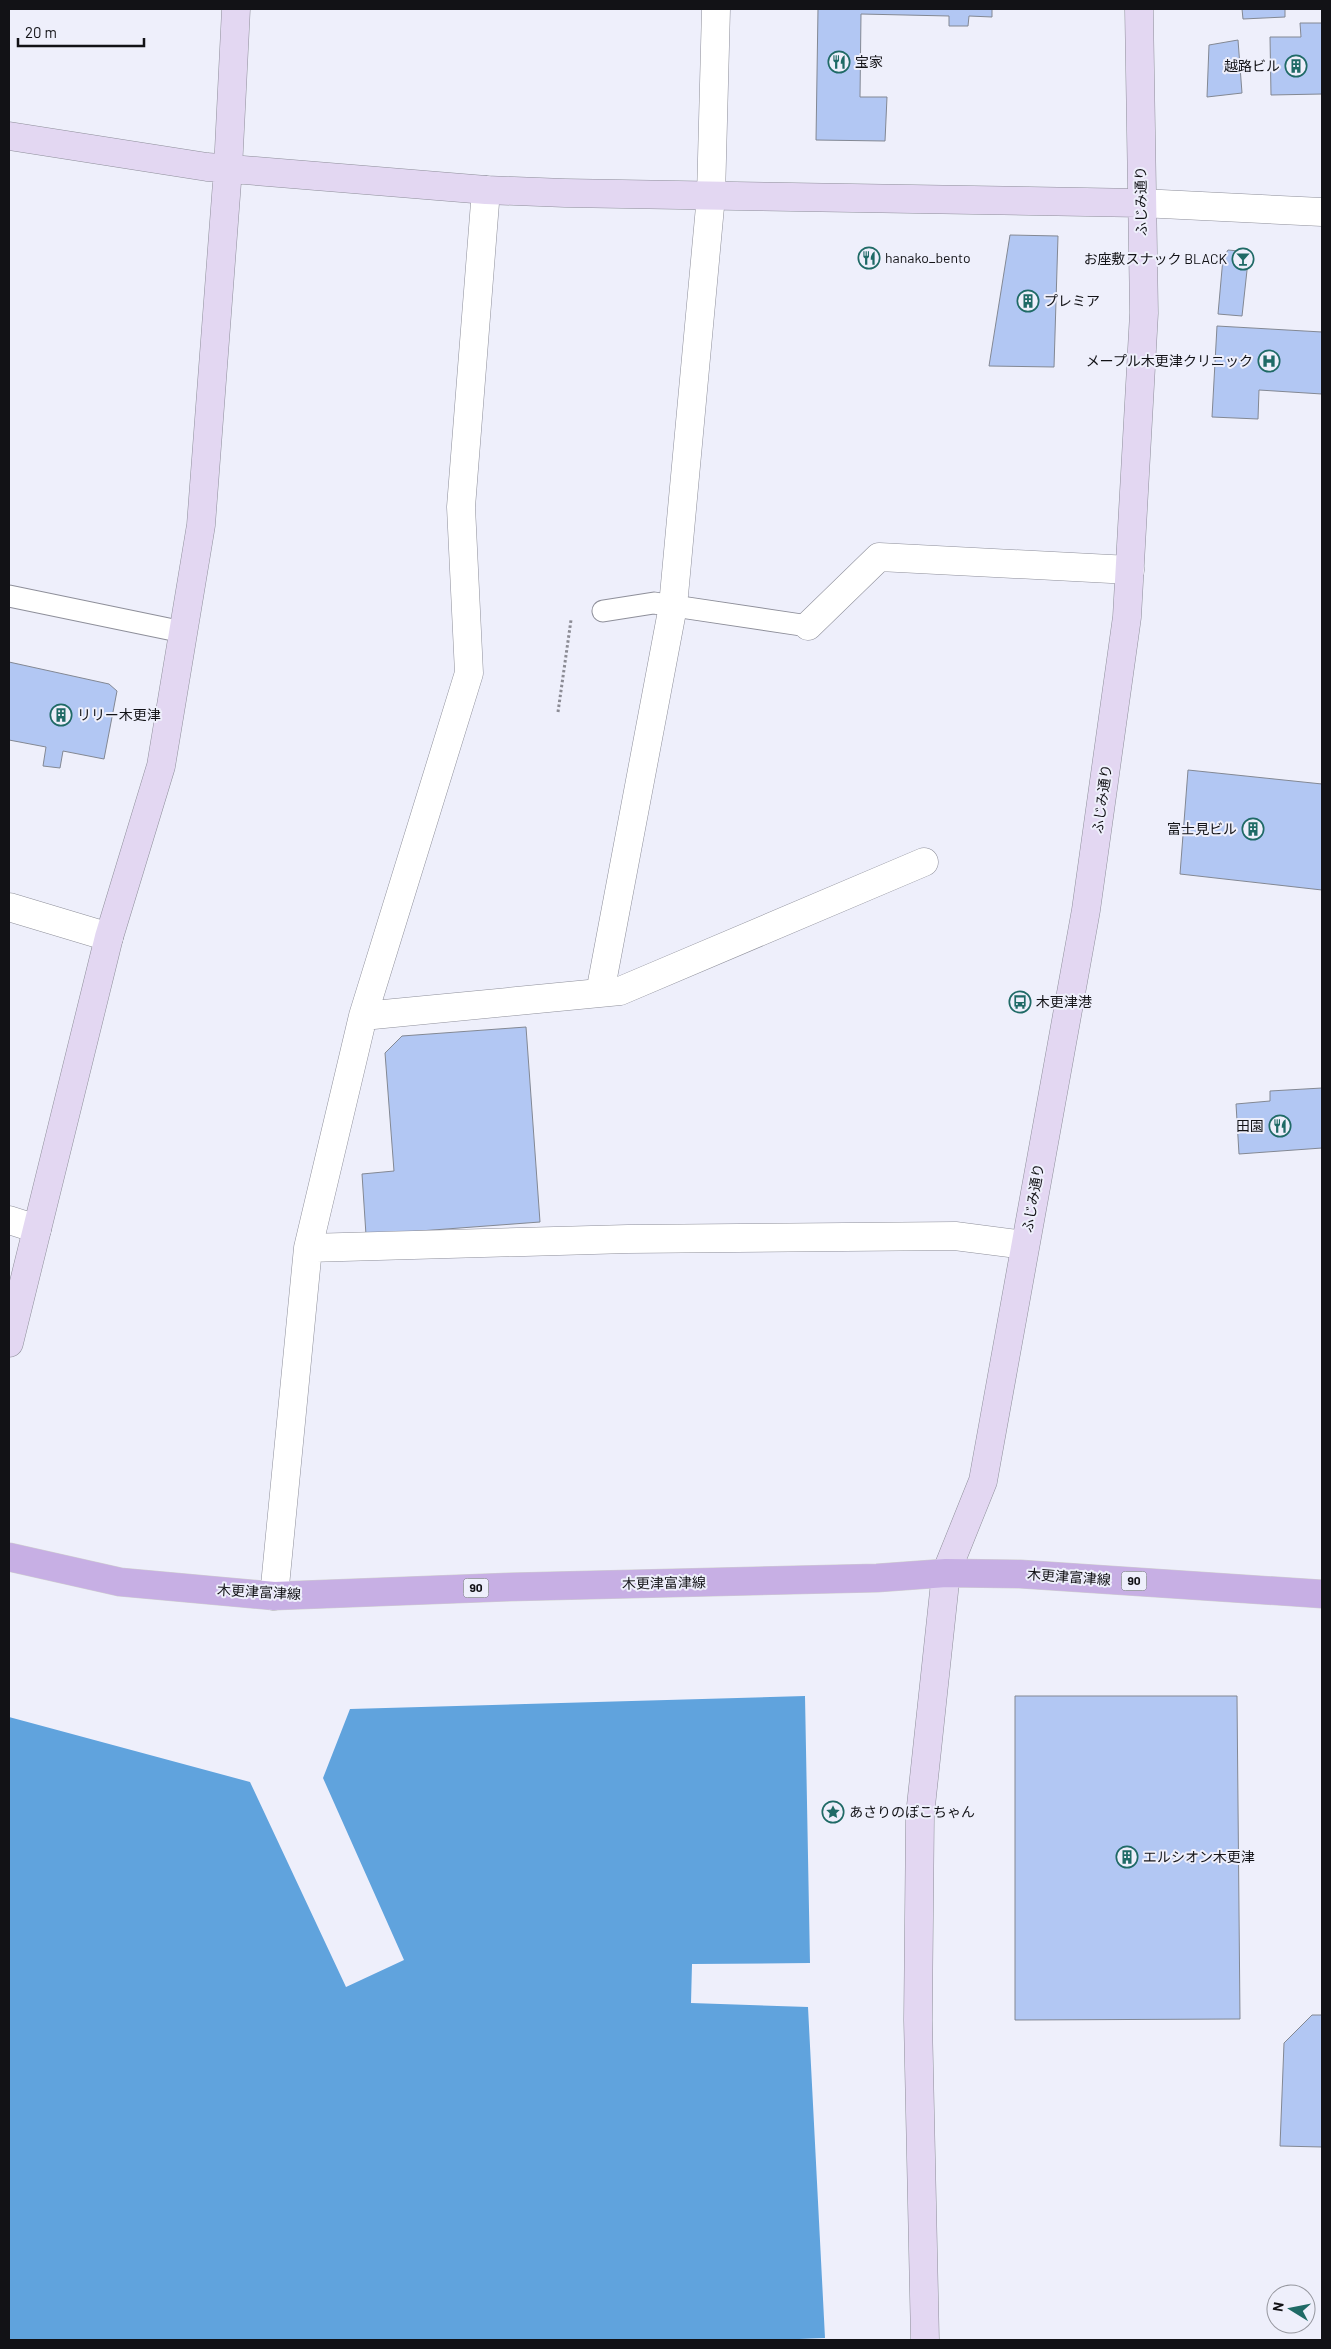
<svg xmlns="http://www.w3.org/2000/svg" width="1331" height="2349" font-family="Barlow,'Noto Sans JP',sans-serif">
<rect width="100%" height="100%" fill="#eeeffb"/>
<path fill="#60a3dd" d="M805,1696l5,267 -118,1 -1,39 117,4 17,331 -52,2h-764v-623l241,65 96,205 58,-27 -81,-182 27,-69z"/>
<path fill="#b2c7f3" stroke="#838893" d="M818,9h174v8l-23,-1 -1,10h-19v-10l-88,-2 -1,83h27l-2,44 -69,-1z
M1242,9h43v8l-42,2z
M1300,23h22v71l-51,1 -1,-58h31z
M1238,40l4,53 -35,4 2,-52z
M1010,235l48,1 -4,131 -65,-1z
M1228,250l21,2 -7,64 -24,-2 5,-56z
M1217,326l105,6v62l-63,-4 -1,29 -46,-2z
M9,662l100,22 8,7 -13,68 -41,-8 -3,17 -17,-2 3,-19 -37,-7z
M1188,770l134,14v106l-142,-16z
M526,1027l14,195 -174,13 -4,-61 32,-3 -9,-118 17,-17z
M1322,1088v60l-83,6 -3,-50 34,-3v-10z
M1015,1696h222l3,323 -225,1z
M1312,2015h10v132l-42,-1 4,-103z"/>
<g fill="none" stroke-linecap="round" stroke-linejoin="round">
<g stroke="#8e8f9a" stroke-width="23">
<path id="lane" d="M9,596l174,36
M603,611l51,-8 154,23"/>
</g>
<g stroke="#8e8f9a" stroke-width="29">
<path id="street" d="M1141,203l181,9
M808,626l71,-69 251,13
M9,907l100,30
M600,993l73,-387 38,-410 5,-187
M363,1016l257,-25 304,-129
M9,1220l28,9
M308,1248l320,-9 327,-3 69,9
M274,1596l34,-348 55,-232 106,-343 -8,-166 25,-317"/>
</g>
<g stroke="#8e8f9a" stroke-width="29">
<path id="secondary" d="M9,136l198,31 279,23 79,3 576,10
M9,1343l100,-406 52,-171 40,-241 27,-356 8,-160
M925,2340l-7,-320 2,-205 26,-242 37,-92 103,-571 41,-293 17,-304 -5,-304"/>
</g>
<g stroke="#d0d0d0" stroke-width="29">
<path id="primary" d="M9,1557l111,25 154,14 235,-9 368,-9 69,-5 74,1 302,20"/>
</g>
<path stroke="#8b8b94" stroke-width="3" stroke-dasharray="2.5 2.5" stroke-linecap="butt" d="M558,712l13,-92"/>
<use href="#lane" stroke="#fff" stroke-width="21"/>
<use href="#street" stroke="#fff" stroke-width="28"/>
<use href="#secondary" stroke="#e3d7f2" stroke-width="28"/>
<use href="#primary" stroke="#c7afe4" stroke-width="28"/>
</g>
<defs>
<g id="restaurant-ring" transform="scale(1.125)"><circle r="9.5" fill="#eeeffb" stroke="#1f6a66" stroke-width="1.5"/><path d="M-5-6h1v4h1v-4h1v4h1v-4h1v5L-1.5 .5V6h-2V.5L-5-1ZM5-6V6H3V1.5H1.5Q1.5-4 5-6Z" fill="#1f6a66"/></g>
<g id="building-ring" transform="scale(1.125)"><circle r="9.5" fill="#eeeffb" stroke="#1f6a66" stroke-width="1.5"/><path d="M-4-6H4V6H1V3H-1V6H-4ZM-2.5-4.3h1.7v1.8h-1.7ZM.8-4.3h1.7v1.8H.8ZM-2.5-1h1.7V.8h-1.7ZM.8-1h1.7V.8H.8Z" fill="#1f6a66"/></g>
<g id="bar-ring" transform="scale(1.125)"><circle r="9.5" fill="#eeeffb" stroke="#1f6a66" stroke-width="1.5"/><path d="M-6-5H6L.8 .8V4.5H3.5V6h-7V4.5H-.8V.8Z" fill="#1f6a66"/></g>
<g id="hospital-ring" transform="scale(1.125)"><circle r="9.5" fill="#eeeffb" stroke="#1f6a66" stroke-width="1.5"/><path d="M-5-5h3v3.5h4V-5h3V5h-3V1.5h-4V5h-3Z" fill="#1f6a66"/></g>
<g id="bus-ring" transform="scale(1.125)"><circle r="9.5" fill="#eeeffb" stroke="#1f6a66" stroke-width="1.5"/><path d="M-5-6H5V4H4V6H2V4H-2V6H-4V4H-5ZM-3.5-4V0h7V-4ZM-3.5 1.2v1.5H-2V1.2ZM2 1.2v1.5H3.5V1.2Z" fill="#1f6a66"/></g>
<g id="sight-ring" transform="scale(1.125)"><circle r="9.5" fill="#eeeffb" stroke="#1f6a66" stroke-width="1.5"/><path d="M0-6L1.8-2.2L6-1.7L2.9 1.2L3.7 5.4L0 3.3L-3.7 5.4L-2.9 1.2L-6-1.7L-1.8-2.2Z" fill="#1f6a66"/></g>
</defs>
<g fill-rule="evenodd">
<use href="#restaurant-ring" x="839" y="62"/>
<use href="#building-ring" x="1296" y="66"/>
<use href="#restaurant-ring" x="869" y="258"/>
<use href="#bar-ring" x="1243" y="259"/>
<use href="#building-ring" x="1028" y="301"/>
<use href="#hospital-ring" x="1269" y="361"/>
<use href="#building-ring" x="61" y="715"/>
<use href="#building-ring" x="1253" y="829"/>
<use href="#bus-ring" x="1020" y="1002"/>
<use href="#restaurant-ring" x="1280" y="1126"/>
<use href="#sight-ring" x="833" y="1812"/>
<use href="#building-ring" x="1127" y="1857"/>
</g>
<g text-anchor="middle" stroke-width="4" stroke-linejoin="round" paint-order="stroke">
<g fill="#eeeffb" stroke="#54545b" stroke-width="1">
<rect x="1121.5" y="1571.5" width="25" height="19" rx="4"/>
<rect x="463.5" y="1578.5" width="25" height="19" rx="4"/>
</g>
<g font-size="12" font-weight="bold" fill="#121216">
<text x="1134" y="1585">90</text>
<text x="476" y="1592">90</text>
</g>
<g font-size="14" fill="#121216" stroke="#eeeffb" text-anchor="start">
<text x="855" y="67">宝家</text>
<text x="1280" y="71" text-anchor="end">越路ビル</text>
<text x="885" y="263">hanako_bento</text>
<text x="1227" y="264" text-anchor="end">お座敷スナック BLACK</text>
<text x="1044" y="306">プレミア</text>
<text x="1253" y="366" text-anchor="end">メープル木更津クリニック</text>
<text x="77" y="720">リリー木更津</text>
<text x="1237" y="834" text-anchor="end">富士見ビル</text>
<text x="1036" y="1007">木更津港</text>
<text x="1264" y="1131" text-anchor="end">田園</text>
<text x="849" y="1817">あさりのぽこちゃん</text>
<text x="1143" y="1862">エルシオン木更津</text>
</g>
<g font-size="14" fill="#121216" stroke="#eeeffb">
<text transform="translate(1141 201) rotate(-91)" y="5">ふじみ通り</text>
<text transform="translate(1102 799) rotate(-82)" y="5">ふじみ通り</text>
<text transform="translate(1033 1198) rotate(-80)" y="5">ふじみ通り</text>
<text transform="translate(1069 1577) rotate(4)" y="5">木更津富津線</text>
<text transform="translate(664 1583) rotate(-1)" y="5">木更津富津線</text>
<text transform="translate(259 1592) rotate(3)" y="5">木更津富津線</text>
</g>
</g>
<rect width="1331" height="2349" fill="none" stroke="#121216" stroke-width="20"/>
<g transform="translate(1291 2309) rotate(280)"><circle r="24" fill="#eeeffb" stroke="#96979f"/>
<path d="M0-4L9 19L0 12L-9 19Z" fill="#1f6a66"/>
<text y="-8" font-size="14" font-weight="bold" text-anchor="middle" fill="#121216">N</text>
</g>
<path d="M18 38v8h126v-8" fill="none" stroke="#121216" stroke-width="2.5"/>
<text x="25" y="38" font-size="15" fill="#121216" stroke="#eeeffb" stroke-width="4" paint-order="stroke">20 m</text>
</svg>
